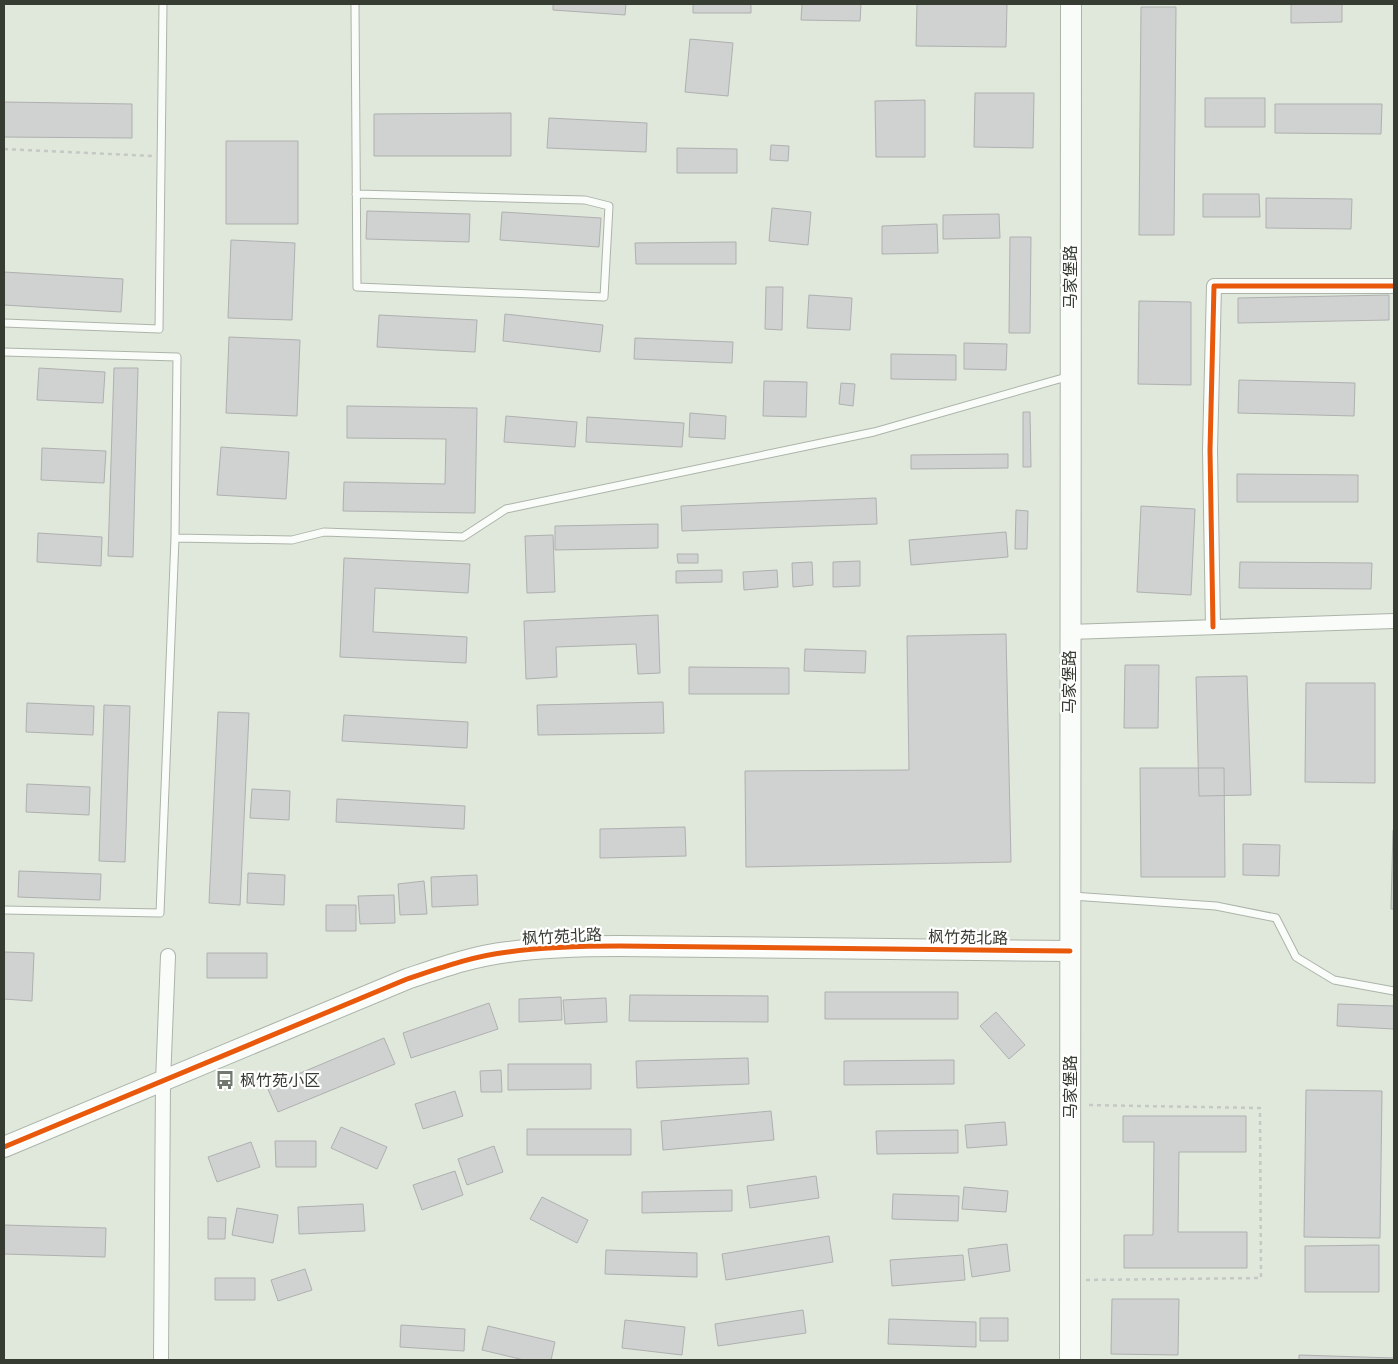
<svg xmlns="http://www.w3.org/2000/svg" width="1398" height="1364" font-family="'Work Sans','Noto Sans SC',sans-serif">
<rect width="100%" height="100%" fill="#dfe8db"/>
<path fill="#d0d2d1" stroke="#afb0b0" d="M553,4h73l-1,11 -72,-5z
M693,4h58v9h-58z
M802,4h59l-1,17 -59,-1z
M917,4h90l-1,43 -90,-1z
M1291,4h51v18l-51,1z
M1141,7h35l-2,228h-35z
M690,39l43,4 -5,53 -43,-4z
M975,93h59l-1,55 -59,-1z
M1205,98h60v29h-60z
M925,100v57h-49l-1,-56z
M4,102l128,2v34l-128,-1z
M1275,104h107l-1,30 -106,-1z
M511,113v43h-137v-42z
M549,118l98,5 -1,29 -99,-4z
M226,141h72v83h-72z
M771,145l18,1 -1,15 -18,-1z
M677,148l60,1v24h-60z
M1203,194h56l1,23h-57z
M1266,198l86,1 -1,30 -85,-1z
M772,208l39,4 -3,33 -39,-4z
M367,211l103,3 -1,28 -103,-3z
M502,212l99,6 -2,29 -99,-7z
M999,214l1,24 -57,1v-24z
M937,224l1,29 -56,1v-28z
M1010,237h21l-1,96h-21z
M231,240l64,3 -3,77 -64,-2z
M736,242v22h-100l-1,-21z
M4,272l119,7 -2,33 -117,-7z
M766,287h17l-1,43 -17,-1z
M809,295l43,3 -2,32 -43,-2z
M1389,295v25l-151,3v-25z
M1139,301l52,1v83l-53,-1z
M505,314l98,11 -3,27 -97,-11z
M379,315l98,5 -2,32 -98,-5z
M229,337l71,3 -3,76 -71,-3z
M635,338l98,4 -1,21 -98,-4z
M964,343l43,1 -1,26 -42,-1z
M891,354l65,1v25l-65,-1z
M39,368l66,4 -2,31 -66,-3z
M114,368h24l-5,189 -25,-1z
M1239,380l116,3 -1,33 -116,-3z
M764,381l43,1 -1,35 -43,-1z
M841,383l14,1 -2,22 -14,-2z
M347,406l130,2 -2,105 -132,-2 1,-29 101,2 1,-45 -99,-1z
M1023,412h7l1,55h-8z
M690,413l36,3 -1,23 -36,-2z
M506,416l71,6 -2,25 -71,-5z
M587,417l97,6 -2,24 -96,-5z
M221,447l68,5 -3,47 -69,-4z
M42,448l64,3 -2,32 -63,-3z
M1008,454v14l-97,1v-14z
M1237,474l121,1v27h-121z
M876,498l1,26 -195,7 -1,-25z
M1141,506l54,3 -4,86 -54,-3z
M1016,510l12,1 -1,38h-12z
M658,524v24l-103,2v-24z
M1006,532l2,25 -97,8 -2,-25z
M38,533l64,4 -1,29 -64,-4z
M553,535l2,57 -28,1 -2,-57z
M677,554h21v9h-20z
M344,558l126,6 -2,29 -93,-5 -2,44 94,5 -1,26 -126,-6z
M860,561v25l-27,1v-25z
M812,562l1,23 -20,2 -1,-24z
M1240,562l132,1 -1,26 -132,-1z
M722,570v12l-46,1v-12z
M777,570l1,17 -34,3 -1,-18z
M658,615l2,58 -22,1 -2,-30 -80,3 1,30 -31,2 -2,-58z
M1006,634l5,228 -265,5 -1,-96 164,-1 -2,-134z
M805,649l61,2 -1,22 -61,-2z
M1125,665h34l-1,63h-34z
M689,667l100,1v26h-100z
M1247,676l4,119 -52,1 -3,-119z
M1306,683h69v100l-70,-1z
M663,702l1,31 -126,2 -1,-30z
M27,703l67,3 -1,29 -67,-3z
M104,705l26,1 -5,156 -26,-1z
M218,712l31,1 -9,192 -31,-2z
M344,715l124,7 -1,26 -125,-7z
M1140,768h84l1,109h-84z
M27,784l63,3 -1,28 -63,-3z
M252,789l38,2 -1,29 -39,-2z
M337,799l128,7 -1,23 -128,-7z
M685,827l1,29 -86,2v-29z
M1393,830h1v79h-3z
M1243,844l37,1 -1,31 -36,-1z
M19,871l82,3 -1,26 -82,-3z
M248,873l37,2 -1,30 -37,-2z
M477,875l1,30 -46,2 -1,-30z
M424,881l3,33 -27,1 -2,-31z
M394,895l1,28 -35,1 -2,-28z
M326,905h30v26h-30z
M4,952l30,1 -2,48 -28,-2z
M207,953h60v25h-60z
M825,992h133v27h-133z
M630,995l138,1v26l-139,-1z
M561,997l1,23 -43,2v-23z
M606,998l1,24 -42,2 -2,-24z
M489,1003l9,26 -87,29 -8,-25z
M1338,1004l56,2v23l-57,-3z
M996,1012l29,33 -16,14 -29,-33z
M384,1038l11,26 -117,48 -11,-25z
M748,1058l1,26 -112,4 -1,-27z
M954,1060v24l-110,1v-24z
M508,1064h83v25l-83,1z
M501,1070l1,22h-21l-1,-21z
M1306,1090l76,1 -2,147 -76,-1z
M455,1091l8,25 -40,13 -8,-25z
M771,1111l3,29 -111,10 -2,-29z
M1123,1116h123v36h-67l-1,80h69v36h-123v-33h29l1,-93h-31z
M1005,1122l2,23 -40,3 -2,-23z
M341,1127l46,20 -10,22 -46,-21z
M527,1129h104v26h-104z
M958,1130v23l-81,1 -1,-23z
M275,1141h41v26h-40z
M251,1142l9,25 -43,15 -9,-25z
M494,1146l9,26 -36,13 -9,-26z
M455,1171l8,24 -41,15 -9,-25z
M816,1176l3,22 -69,10 -3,-22z
M964,1187l44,4 -2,21 -44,-3z
M732,1190v21l-90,2v-21z
M893,1194l66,2 -1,25 -66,-2z
M542,1197l46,23 -11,23 -47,-24z
M363,1204l2,27 -66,3 -1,-27z
M237,1208l41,7 -5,28 -41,-8z
M208,1217l18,1 -1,21h-17z
M4,1225l102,3 -1,29 -101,-3z
M829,1236l4,26 -107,18 -4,-26z
M1007,1244l3,27 -38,6 -4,-28z
M1379,1245v47h-74v-46z
M606,1250l91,3v24l-92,-3z
M963,1255l2,25 -73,6 -2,-26z
M305,1269l7,21 -34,11 -7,-21z
M215,1278h40v22h-40z
M1112,1299h67l-1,56 -67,-1z
M803,1310l3,23 -88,13 -3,-22z
M980,1318h28v23h-28z
M889,1319l87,3v25l-88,-3z
M625,1320l60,7 -3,28 -60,-7z
M401,1325l64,4 -1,22 -64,-4z
M488,1326l67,16 -4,18h-27l-42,-10z
M1299,1355l95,3v2h-95z"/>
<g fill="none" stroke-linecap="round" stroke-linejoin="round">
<g stroke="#acb4a9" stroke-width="9">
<path id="lane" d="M355,4l2,283 247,10 5,-91 -24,-6 -229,-6
M4,323l155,6 4,-325
M4,352l173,5 -2,181 -15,375 -156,-3
M175,538l117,2 32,-8 139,5 43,-28 368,-77 196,-56
M1072,896l144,10 60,12 20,39 38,23 60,11"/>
</g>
<g stroke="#acb4a9" stroke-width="16">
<path id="street" d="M1213,627l-3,-177 4,-164h180
M1069,632l325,-11
M161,1360l2,-278 5,-126"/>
</g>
<g stroke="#acb4a9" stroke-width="22">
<path id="secondary" d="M4,1147l403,-168c33,-11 66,-23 101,-27 37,-5 74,-6 112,-6l450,5
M1070,1360l1,-1356"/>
</g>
<path stroke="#c5c8c4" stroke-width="2.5" stroke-dasharray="4 4" stroke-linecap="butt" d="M4,149l148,7
M1086,1280l175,-2 -1,-170 -174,-3"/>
<use href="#lane" stroke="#fafcfa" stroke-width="7"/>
<use href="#street" stroke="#fafcfa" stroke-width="14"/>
<use href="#secondary" stroke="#fafcfa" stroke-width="20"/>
<g stroke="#fff" stroke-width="8">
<path id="cycleway" d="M1213,627l-3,-177 4,-164h180
M4,1147l403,-168c33,-11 66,-23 101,-27 37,-5 74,-6 112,-6l450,5"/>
</g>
<use href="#cycleway" stroke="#e8590c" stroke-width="5"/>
</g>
<defs>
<g id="bus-bare" transform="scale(1.5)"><path d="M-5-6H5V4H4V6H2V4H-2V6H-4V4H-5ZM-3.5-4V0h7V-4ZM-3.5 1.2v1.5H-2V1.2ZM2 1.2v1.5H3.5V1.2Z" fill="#71786d" stroke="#fff" stroke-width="2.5" paint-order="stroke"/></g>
</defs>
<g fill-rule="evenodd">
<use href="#bus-bare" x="225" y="1080"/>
</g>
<g text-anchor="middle" stroke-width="4.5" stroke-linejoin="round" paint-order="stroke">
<g font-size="16" fill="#363c32" stroke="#fff">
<text transform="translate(1070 277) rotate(-90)" y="6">马家堡路</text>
<text transform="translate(1069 682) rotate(-90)" y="6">马家堡路</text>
<text transform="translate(562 936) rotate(-3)" y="6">枫竹苑北路</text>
<text transform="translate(968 937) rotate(1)" y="6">枫竹苑北路</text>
<text transform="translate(1070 1087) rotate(-90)" y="6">马家堡路</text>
</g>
<g font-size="16" fill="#363c32" stroke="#fff" text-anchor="start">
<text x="240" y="1086">枫竹苑小区</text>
</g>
</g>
<rect width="1398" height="1364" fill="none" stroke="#363c32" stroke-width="10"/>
</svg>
